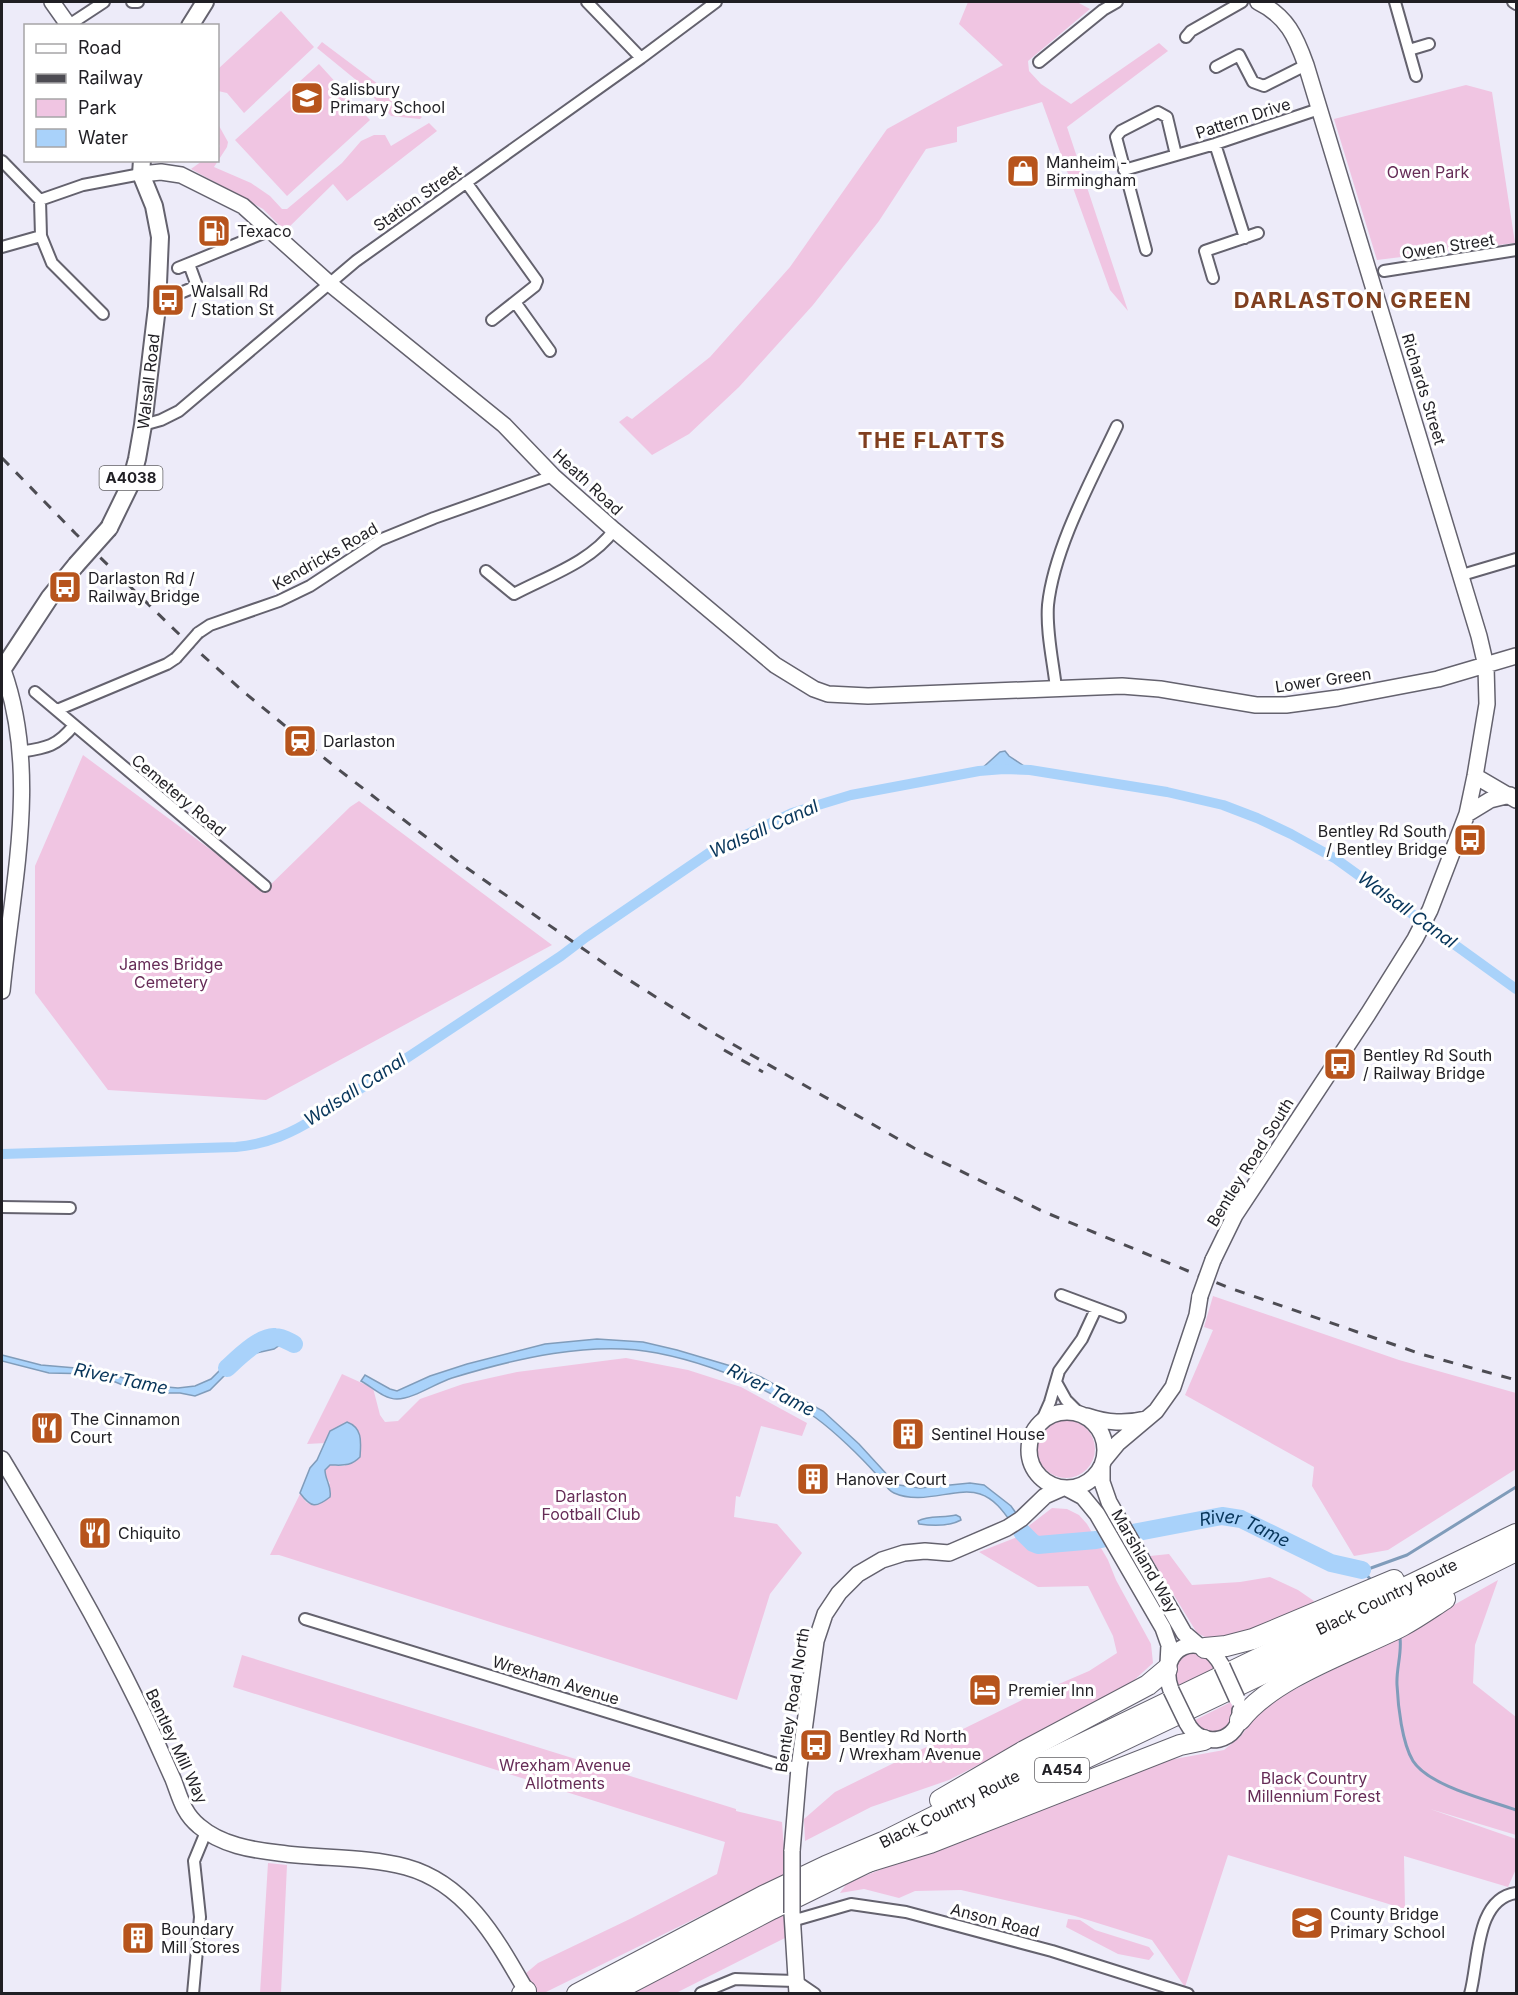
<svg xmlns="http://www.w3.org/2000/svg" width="1518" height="1995" font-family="Inter,sans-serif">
<rect width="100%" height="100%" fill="#edebf9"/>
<path fill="#f0c5e2" d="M968,2h109l13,7 -62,52 1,10 12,13 30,20 88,-61 9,8 -101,76 61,184 -18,-21 -68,-188 -85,25v15l-31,7 -47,72 -66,84 -74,82 -50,47 -37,21 -33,-33 8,-6 5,3 78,-62 80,-90 97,-138 116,-64 -44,-41z
M281,11l33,36 -70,66 -17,-20 -9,-2v-22z
M322,42l100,75 -2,2 -29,-3 -30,-32 -44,-36z
M319,64l51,56 -83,76 -52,-56z
M1466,85l26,7 23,151 -138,17 -43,-141z
M429,123l8,8 -90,70 -14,-17 -48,47 -22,-22 -72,-40 11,-8 16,-1v-11l2,-3 -2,-3v-19l10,18 -1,5 -13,20 37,16 19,13 12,13h5l55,-46 19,-22 13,-6h11l6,11z
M83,755l139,103 41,34 87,-85 9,-6 193,144 -286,155 -158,-10 -73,-97v-127z
M1213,1296l186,64 117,33v76l-128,81 -34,6 -42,-70 2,-19 -129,-72 28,-65 -9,-3z
M626,1358l62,12 53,17 66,36 -5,13 -41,-10 -21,71 -4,-1 -2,21 43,7 25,29 -32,41 -33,106 -458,-145h-9l30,-61 7,9 23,-20 -5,-8v-5l5,-5 15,1 -15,-35 -5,12 -18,1 35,-70 31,14 7,27 5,7 13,-1 22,-22 43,-15 54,-12z
M1037 1449a29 29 0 1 1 58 0a29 29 0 1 1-58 0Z
M1052,1508l15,1 12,6 8,9 21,36 8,20 35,64 2,19 -31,28 -173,89 -78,27 -66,34 -1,-22 31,-27 189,-93 65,-28 28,-18 -4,-17 -25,-50 -50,1 -59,-35 41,-16 8,8 5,-7 -7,-9z
M1169,1554l23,31 48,-3 30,-5 28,13 16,11 -4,5 -73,32 -22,4 -18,-9 -47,-77z
M1498,1580l-23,65 -2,38 43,34v118l-86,-26 86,30v30l-8,18 -104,-31 1,53 -177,-54 -43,132 -33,-47 -77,-24 -114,-26 -46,1 -16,7 -35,-9 -24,4 7,-10 206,-83 116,-40 55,-10 17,-14 20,-29 154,-80z
M1192,1652l14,4 9,12 -38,18 -5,-13 10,-18z
M242,1655l494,154v2l46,11 2,27v26l-240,118h-7l-12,-19 13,-11 94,-45 85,-44 8,-32 -492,-155z
M1231,1702l3,11 -5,13c-17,10 -23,9 -36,-5z
M268,1863l19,2 -6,128h-21z
M785,1912v26l-109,55 -47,1z
M1068,1919l12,1 15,10 54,17 5,7 -5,6 -31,-6 -52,-27z"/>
<path fill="#a9d2fa" stroke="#809cba" stroke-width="1.5" d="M1005,751l4,5 21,14 -51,1 21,-19z
M270,1330l26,9 -2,5 -8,2 -6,-1 -6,4 -22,5 -21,15 -21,21 -15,6 -15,-3h-21l-34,-7 -29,-12 -47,-1 -47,-12v-6l39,10 58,5 46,15 33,3 17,-2 16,-7 31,-31z
M597,1339l46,3 34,8 64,19 20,8 62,34 36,33 33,36 7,5 21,3 50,-5 14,2 27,21 22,31 8,3 -3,9c-25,-12 -31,-46 -58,-55 -23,-8 -57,12 -86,-1 -7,-3 -12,-13 -18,-19 -16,-18 -41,-42 -60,-56 -8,-6 -18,-10 -28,-15 -40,-23 -85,-41 -131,-50 -65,-13 -143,6 -205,25 -16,5 -39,21 -55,21 -13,0 -25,-12 -36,-18l4,-6 25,14 7,2 33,-15 37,-12 78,-20z
M347,1422c16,6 14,20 13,35 -10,10 -17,8 -30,8l-5,5c0,10 7,16 5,27 -14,11 -19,11 -30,-4l10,-25 7,-8 13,-29z
M956,1515l4,2 1,3c-13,7 -28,6 -42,4l-1,-3c9,-6 26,-3 38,-6z"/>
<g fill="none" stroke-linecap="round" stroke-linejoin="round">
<path stroke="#809cba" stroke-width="3" d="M1362,1570l9,-2 36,-13 109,-68
M1362,1570l10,11
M1400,1638c2,16 -4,31 -3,47 1,21 5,58 16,76 16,25 75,39 103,49"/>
<path stroke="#a9d2fa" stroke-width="10" d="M2,1154l234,-7c32,-3 56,-14 83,-31l242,-160 25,-19 126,-86 80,-38 59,-18 128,-24 25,-2 26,1 137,22 56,13 34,13 34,16 45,25 180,130"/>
<g stroke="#a9d2fa" stroke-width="18">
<path d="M227,1368c10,-9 34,-33 48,-31 7,0 13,4 19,7"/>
<path id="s1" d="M1022,1532l11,11 5,2 58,-5 126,-24 19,3 90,44 31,7"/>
</g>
<g stroke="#64626e" stroke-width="14">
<path id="street" d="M132,2h6
M587,2l54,56
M1395,2l21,74
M1513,2l3,2
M69,25l35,-23
M1186,37l5,-6 51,-29
M1409,50l20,-6
M1039,62l64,-52 14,-8
M1216,67l23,-12 14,27 11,4 42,-21
M1215,144l30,94
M2,161l38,39
M1124,170l91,-26 104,-35
M466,182l71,99 -2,5 -43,34
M40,200l43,-15 58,-11
M41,236l11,27 51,51
M2,247l39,-11 -1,-36
M1146,250l-30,-113 5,-6 37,-19 9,5 9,38
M178,268l93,-38
M1384,271l132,-21
M1213,278l-8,-27 53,-18
M178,294l19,-8 -8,-22
M515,302l35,49
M143,425l18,-5 18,-9 177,-150 285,-203 75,-56
M486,571l28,23c34,-18 77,-32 100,-64
M1462,575l54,-16
M198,633l12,-8 69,-24 31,-15 70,-46 54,-22 119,-42
M1056,688c-3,-27 -10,-56 -8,-83 6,-57 44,-126 69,-179
M35,692l230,194
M57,710l110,-46 9,-6
M19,752c26,-4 38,-5 55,-27
M2,1207l68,1
M1061,1295l59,22
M1056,1382l10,18 14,14
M1042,1420l8,-18 9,-31 23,-32 14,-30
M305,1619l475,146 19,3
M792,1921l59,-17 55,8 146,39 136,43
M701,1993l34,-14 61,2 19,13
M193,1994l7,-77 -6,-56 12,-29
M1470,1994c9,-32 5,-95 46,-101"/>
</g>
<g stroke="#64626e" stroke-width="18">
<path id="secondary" d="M52,2l17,24
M141,174l20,-2 20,3 62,31 87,78 174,141 49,51 61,54 161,135 39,24 14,5 40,2 254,-10 38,3 96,16h30l52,-7 100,-19 78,-23
M1475,776l41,24
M1467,814l23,-14 20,-5
M2,991c10,-106 38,-218 1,-321
M1213,1260l22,-45 133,-201 47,-75 15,-29 37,-96 8,-38 12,-72 -1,-38 -7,-30 -173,-571c-10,-28 -19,-49 -48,-63
M1029 1450a38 38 0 1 1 76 0a38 38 0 1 1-76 0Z
M1087,1416c21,7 38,8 59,3
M2,1459c48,80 96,162 137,246 12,24 23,50 34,74 7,18 10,34 26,47 22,19 53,24 80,27 41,6 86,3 127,14 62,17 92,75 122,127
M1104,1460l14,-17 38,-32 17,-24 24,-72 3,-19
M1102,1465v17l7,20 75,131 14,12
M1068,1489l15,8 14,17 66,114 6,17 -1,19
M1171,1690c-16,-43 31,-63 51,-24
M1187,1723c14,28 54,19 53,-12
M792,1851l7,-83 17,-127 9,-27 14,-21 19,-19 24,-14 22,-7 21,-2 24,2 58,-25 14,-9 24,-23 18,-8
M792,1913l5,81"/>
</g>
<g stroke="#64626e" stroke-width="20">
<g id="primary">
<path d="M190,26l15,-24"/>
<path id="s2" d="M109,528l21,-43 7,-26 6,-34 14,-118 3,-70 -6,-31 -13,-32 1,-14"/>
<path d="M2,670l48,-73 26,-32"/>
</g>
</g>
<g stroke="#64626e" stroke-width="22">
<g id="highway">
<path d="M1205,1648l21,-2 27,-7 141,-59"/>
<path d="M1240,1720c33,-43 113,-69 162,-94 15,-8 29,-18 43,-27"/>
<path d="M940,1800l84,-49 124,-66 19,-16"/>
<path d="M937,1829l466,-222 113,-56"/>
<path d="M868,1862l62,-19 250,-98 24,-5"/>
<path d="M522,1994l4,-3"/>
<path id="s3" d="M577,1994l186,-98 63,-30 57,-24 134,-67 499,-241"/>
<path d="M609,1994l163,-85 106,-52"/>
</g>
</g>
<use href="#street" stroke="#fff" stroke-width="10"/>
<use href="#secondary" stroke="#fff" stroke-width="15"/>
<use href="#primary" stroke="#fff" stroke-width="16"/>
<use href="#highway" stroke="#fff" stroke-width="20"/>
<path stroke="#4d4c53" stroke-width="3" stroke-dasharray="10 10" stroke-linecap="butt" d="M2,458l73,75 107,104 63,56 89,73 127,98 157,109 90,57 206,118 128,63 185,76 197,68 92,25
M724,1050l39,22"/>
<g stroke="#64626e" stroke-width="14" stroke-linecap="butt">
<path id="street-bridge" d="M176,658l22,-25"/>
</g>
<g stroke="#64626e" stroke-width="18" stroke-linecap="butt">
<path id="secondary-bridge" d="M1200,1296l13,-36
M1222,1666l15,33
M1171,1690l16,33
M792,1851v62"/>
</g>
<g stroke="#64626e" stroke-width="20" stroke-linecap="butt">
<path id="primary-bridge" d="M76,565l33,-37"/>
</g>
<use href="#street-bridge" stroke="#fff" stroke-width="10"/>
<use href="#secondary-bridge" stroke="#fff" stroke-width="15"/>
<use href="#primary-bridge" stroke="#fff" stroke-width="16"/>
</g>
<defs>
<g id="school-square" transform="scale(1.725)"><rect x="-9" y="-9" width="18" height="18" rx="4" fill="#b7541c" stroke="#fff"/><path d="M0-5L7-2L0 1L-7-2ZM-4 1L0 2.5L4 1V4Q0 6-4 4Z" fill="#fff"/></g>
<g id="shop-square" transform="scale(1.725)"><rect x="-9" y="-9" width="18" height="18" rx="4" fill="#b7541c" stroke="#fff"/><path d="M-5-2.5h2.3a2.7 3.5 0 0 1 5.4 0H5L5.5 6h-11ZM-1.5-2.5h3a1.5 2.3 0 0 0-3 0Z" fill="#fff"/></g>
<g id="fuel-square" transform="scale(1.725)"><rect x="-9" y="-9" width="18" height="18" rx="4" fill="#b7541c" stroke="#fff"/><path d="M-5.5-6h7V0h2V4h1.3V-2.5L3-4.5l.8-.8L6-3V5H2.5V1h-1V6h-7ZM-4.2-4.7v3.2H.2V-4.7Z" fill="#fff"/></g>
<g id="bus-square" transform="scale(1.725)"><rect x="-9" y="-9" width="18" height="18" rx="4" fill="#b7541c" stroke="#fff"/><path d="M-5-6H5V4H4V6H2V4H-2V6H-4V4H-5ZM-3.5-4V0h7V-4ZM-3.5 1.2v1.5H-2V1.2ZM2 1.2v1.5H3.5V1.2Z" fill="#fff"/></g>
<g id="station-square" transform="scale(1.725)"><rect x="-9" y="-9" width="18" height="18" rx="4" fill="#b7541c" stroke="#fff"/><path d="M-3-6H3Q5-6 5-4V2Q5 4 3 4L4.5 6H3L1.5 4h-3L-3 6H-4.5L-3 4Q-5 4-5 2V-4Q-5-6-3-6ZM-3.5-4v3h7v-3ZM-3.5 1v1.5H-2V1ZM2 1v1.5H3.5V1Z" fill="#fff"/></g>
<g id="restaurant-square" transform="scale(1.725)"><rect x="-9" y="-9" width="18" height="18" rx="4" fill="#b7541c" stroke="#fff"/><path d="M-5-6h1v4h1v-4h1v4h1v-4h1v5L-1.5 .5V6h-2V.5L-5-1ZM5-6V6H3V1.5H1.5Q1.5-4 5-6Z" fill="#fff"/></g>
<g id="building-square" transform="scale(1.725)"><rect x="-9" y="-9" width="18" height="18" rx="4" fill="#b7541c" stroke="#fff"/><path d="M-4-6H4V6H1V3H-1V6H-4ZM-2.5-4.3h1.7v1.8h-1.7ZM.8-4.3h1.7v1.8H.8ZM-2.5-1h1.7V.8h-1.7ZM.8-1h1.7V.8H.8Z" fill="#fff"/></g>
<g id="hotel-square" transform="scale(1.725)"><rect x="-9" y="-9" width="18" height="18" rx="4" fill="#b7541c" stroke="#fff"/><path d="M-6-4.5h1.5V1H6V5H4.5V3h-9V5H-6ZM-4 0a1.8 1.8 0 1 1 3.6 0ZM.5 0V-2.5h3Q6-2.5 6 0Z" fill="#fff"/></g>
</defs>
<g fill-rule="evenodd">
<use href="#school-square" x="307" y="98"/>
<use href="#shop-square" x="1023" y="171"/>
<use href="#fuel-square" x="214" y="231"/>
<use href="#bus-square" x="168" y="300"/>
<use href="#bus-square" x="65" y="587"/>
<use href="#station-square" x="300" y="741"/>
<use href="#bus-square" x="1470" y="840"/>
<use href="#bus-square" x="1340" y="1064"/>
<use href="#restaurant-square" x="47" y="1428"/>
<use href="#building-square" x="908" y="1434"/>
<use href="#building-square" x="813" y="1479"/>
<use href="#restaurant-square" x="95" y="1533"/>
<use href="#hotel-square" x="985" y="1690"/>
<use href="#bus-square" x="816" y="1745"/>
<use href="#school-square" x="1307" y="1923"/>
<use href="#building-square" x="138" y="1938"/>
</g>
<g text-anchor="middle" stroke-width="6" stroke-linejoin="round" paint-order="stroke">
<g fill="#fff" stroke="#636266" stroke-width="1.5">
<rect x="99.5" y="466" width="63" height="24" rx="4.5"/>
<rect x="1035" y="1758" width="54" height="24" rx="4.5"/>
</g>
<g font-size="15" font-weight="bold" fill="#201f24">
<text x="131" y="483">A4038</text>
<text x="1062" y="1775">A454</text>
</g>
<g font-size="16" fill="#201f24" stroke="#fff" text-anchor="start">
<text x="330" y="95">Salisbury<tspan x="330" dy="18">Primary School</tspan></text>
<text x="1046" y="168">Manheim -<tspan x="1046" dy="18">Birmingham</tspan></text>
<text x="237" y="237">Texaco</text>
<text x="191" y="297">Walsall Rd<tspan x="191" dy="18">/ Station St</tspan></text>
<text x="88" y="584">Darlaston Rd /<tspan x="88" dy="18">Railway Bridge</tspan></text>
<text x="323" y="747">Darlaston</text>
<text x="1447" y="837" text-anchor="end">Bentley Rd South<tspan x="1447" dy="18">/ Bentley Bridge</tspan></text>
<text x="1363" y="1061">Bentley Rd South<tspan x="1363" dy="18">/ Railway Bridge</tspan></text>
<text x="70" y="1425">The Cinnamon<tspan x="70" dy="18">Court</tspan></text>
<text x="931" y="1440">Sentinel House</text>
<text x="836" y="1485">Hanover Court</text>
<text x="118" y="1539">Chiquito</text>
<text x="1008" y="1696">Premier Inn</text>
<text x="839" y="1742">Bentley Rd North<tspan x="839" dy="18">/ Wrexham Avenue</tspan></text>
<text x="1330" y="1920">County Bridge<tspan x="1330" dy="18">Primary School</tspan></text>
<text x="161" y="1935">Boundary<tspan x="161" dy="18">Mill Stores</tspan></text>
</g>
<g font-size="16" fill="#201f24" stroke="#fff">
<text transform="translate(1243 118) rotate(-18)" y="6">Pattern Drive</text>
<text transform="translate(417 198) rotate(-35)" y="6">Station Street</text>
<text transform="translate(1448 246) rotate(-9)" y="6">Owen Street</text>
<text dy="6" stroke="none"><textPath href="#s2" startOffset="153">Walsall Road</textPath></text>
<text transform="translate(1424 389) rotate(73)" y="6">Richards Street</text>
<text transform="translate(588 482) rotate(43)" y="6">Heath Road</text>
<text transform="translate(325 556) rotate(-30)" y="6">Kendricks Road</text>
<text transform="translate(1323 680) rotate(-8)" y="6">Lower Green</text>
<text transform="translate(179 795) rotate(40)" y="6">Cemetery Road</text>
<text transform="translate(1250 1162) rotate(-58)" y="6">Bentley Road South</text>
<text transform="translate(1145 1561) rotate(60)" y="6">Marshland Way</text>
<text dy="6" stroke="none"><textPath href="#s3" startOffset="902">Black Country Route</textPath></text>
<text transform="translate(556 1680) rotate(17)" y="6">Wrexham Avenue</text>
<text transform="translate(792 1700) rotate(-81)" y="6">Bentley Road North</text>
<text transform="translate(177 1746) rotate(65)" y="6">Bentley Mill Way</text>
<text dy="6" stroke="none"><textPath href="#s3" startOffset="416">Black Country Route</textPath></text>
<text transform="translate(995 1920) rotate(15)" y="6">Anson Road</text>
</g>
<g font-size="16" fill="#662c57" stroke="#fff">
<text x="1428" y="178">Owen Park</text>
<text x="171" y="970">James Bridge<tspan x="171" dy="18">Cemetery</tspan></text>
<text x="591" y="1502">Darlaston<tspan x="591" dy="18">Football Club</tspan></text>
<text x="565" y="1771">Wrexham Avenue<tspan x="565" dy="18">Allotments</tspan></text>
<text x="1314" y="1784">Black Country<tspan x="1314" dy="18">Millennium Forest</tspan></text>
</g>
<g font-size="18" font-style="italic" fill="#07355a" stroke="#fff">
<text transform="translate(764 829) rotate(-24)" y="6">Walsall Canal</text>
<text transform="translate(1407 910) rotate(36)" y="6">Walsall Canal</text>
<text transform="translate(355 1090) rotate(-33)" y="6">Walsall Canal</text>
<text transform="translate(121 1379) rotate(12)" y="6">River Tame</text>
<text transform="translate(771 1390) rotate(27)" y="6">River Tame</text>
<text dy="6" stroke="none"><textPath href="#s1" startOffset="232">River Tame</textPath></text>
</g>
<g font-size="22" font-weight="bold" letter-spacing="1.5" fill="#803f1f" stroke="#fff">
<text x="1353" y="308">DARLASTON GREEN</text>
<text x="932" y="448">THE FLATTS</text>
</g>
</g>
<rect width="1518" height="1995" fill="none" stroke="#201f24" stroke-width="6"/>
<rect x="24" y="24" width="195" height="138" fill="#ffffff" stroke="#a6a5a7" stroke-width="1.5"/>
<rect x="36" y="44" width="30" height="9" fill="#ffffff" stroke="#a6a5a7" stroke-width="1.5"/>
<text x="78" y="54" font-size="18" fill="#201f24">Road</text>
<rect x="36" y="74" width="30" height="9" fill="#4d4c53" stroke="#a6a5a7" stroke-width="1.5"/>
<text x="78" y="84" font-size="18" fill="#201f24">Railway</text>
<rect x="36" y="99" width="30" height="18" fill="#f0c5e2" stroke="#a6a5a7" stroke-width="1.5"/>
<text x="78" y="114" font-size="18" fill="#201f24">Park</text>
<rect x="36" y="129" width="30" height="18" fill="#a9d2fa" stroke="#a6a5a7" stroke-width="1.5"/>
<text x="78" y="144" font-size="18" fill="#201f24">Water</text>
</svg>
